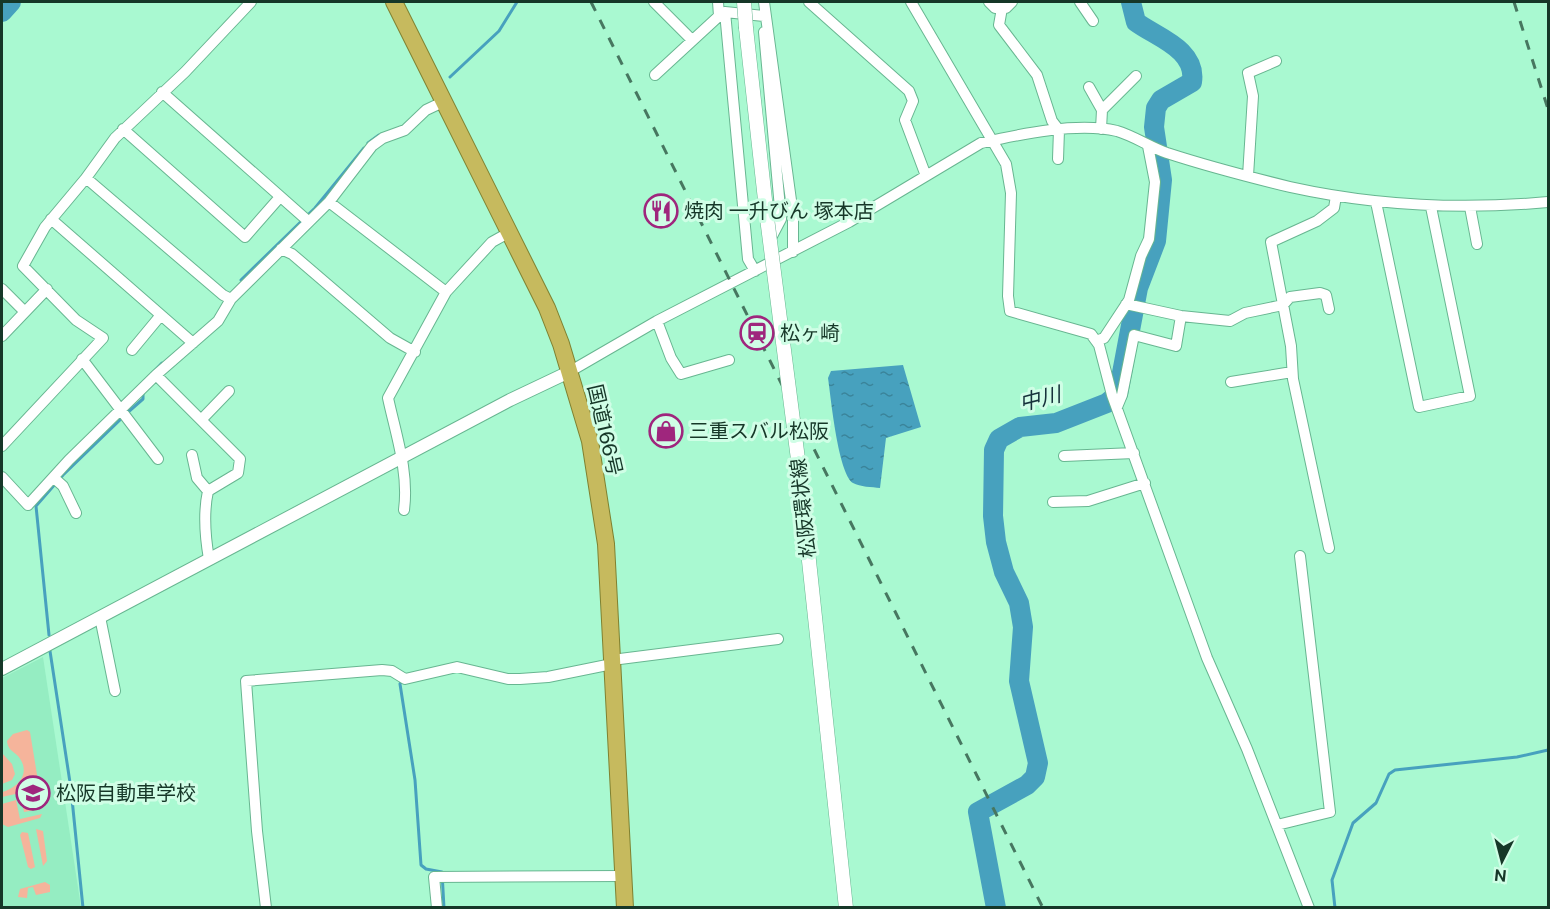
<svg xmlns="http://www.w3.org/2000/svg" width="1550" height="909" font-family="'Public Sans','Noto Sans JP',sans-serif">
<defs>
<pattern id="water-ripples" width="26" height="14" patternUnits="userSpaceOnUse" patternTransform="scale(1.5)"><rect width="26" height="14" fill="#47a1be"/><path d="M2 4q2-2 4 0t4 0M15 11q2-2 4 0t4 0" fill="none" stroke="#3a849a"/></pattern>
</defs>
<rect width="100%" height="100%" fill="#a9f9d1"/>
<path fill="#95edc2" d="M43,657l38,250 -79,1v-230z"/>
<path fill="#f5b49b" d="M27,730l3,2 12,73 -2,4 -16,3 -4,-19 -18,4v-5c16,-4 30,-19 16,-36 -6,-6 -10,-6 -11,-15l6,-7z
M2,753l10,11 3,10 -3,6 -10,4z
M16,800l4,19 22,-5 -2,4 -32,9 -6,-3v-20z
M36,829l7,2 4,30 -4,5z
M22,832l6,1 7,34 -4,2 -3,-2 -8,-32z
M45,882l5,3v7l-14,3 -3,-8 -5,1 -1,10 -9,-1 2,-8z"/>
<path fill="url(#water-ripples)" d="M903,365l18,62 -35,11 -6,50c-8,-1 -20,-1 -27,-5 -15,-10 -22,-85 -25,-105l3,-7z"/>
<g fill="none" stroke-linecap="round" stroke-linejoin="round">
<path stroke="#47a1be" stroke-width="3" d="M450,77l49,-46 18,-29
M368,143l11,-8
M241,280l74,-72 49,-60
M144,382l18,-19
M127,413l16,-14v-8
M49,635l-13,-129 27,-31 59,-57
M50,651l21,138 12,119
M402,680l-2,4 15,96 6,85 5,4 16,3 2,36
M1335,908l-3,-28 21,-57 23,-20 13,-29 6,-4 122,-13 31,-7"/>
<path stroke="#47a1be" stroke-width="20" d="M2,12l9,-10
M996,908l-18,-96 49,-27 8,-8 3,-14 -19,-82 4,-54 -4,-24 -15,-31 -8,-30 -3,-26 1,-66 5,-11 21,-12 36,-4 51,-20 11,-9 20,-106 18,-47 6,-61 -8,-53 2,-19 5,-8 31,-18c5,-33 -36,-45 -56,-60l-5,-20"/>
<g stroke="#68b691" stroke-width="12">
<path id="minor" d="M654,2l37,37
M718,2l1,14
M764,2l29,213v37
M809,2l100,89 4,10 -8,19 21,56
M911,2l95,162 5,29 -3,103 2,15 81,23 8,11 13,50 95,263 40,91 62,159
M989,2l6,6h11l6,-6
M1080,2l13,19
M1002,8l-3,17 38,50 15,46 7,9 -1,29
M725,12l23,247 7,12
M764,32l17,187 -11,21
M655,75l64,-59 6,-4 39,4
M1089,87l13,23
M162,92l146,129
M123,129l122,108 35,-40
M1101,129l1,-19 34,-34
M1248,176l5,-80 -5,-23 28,-12
M86,178l137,117 8,4
M329,202l117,90
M1376,202l43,205 51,-11 -39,-189
M1470,207l7,37
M51,219l142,124
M281,249l11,5 98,84 25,14
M2,289l23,23
M1126,304l55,12 49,5 15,-8 38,-8 7,-8 30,-4 6,2 3,14
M657,321l14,37 10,16 48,-14
M2,336l45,-47
M1096,341l8,-3 25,-38 12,-44 8,-17 6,-57 -7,-36
M132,350l29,-35
M82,359l76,100
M569,372l88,-51 192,-99 132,-79c40,-9 96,-21 136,-12 17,5 33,16 50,22 40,13 82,24 123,34 86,19 171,23 258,15
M156,375l62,-54 13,-22 98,-97 43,-56 11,-8 22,-8 21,-20 19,-9
M1231,382l61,-10
M1117,407l5,-12 12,-60 42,11 5,-30
M201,420l28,-29
M2,446l101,-108 -27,-18 -53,-54 22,-39 41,-49 29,-40 70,-66 66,-70
M192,455l5,23 11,13
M1064,456l70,-3
M2,477l26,28 41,-45 87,-85 84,84 -2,14 -30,18c-5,23 -3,45 1,68
M54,478l9,8 13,27
M1053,502l35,-1 57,-18
M404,510c5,-38 -8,-75 -16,-112l58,-106 46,-50 18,-10
M1329,548l-36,-169 -2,-33 -20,-104 46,-21 17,-13 2,-12
M100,617l15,74
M612,660l166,-21
M1277,825l53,-13 -30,-256
M266,908l-9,-77 -11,-150 136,-11 10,1 13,8 52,-12 51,12h12l28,-2 64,-13
M437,908l-3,-31 190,-1"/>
</g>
<g stroke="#68b691" stroke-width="14">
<path id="tertiary" d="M2,669l508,-269 59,-28"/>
</g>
<g stroke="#68b691" stroke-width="15">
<path id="secondary" d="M746,28l21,190
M799,467l47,441"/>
</g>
<g stroke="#7f8130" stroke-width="18">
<path id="trunk" d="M394,2l153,306 14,36 29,97 16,103 19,364"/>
</g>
<use href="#minor" stroke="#fff" stroke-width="10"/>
<use href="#tertiary" stroke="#fff" stroke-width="12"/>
<use href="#secondary" stroke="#fff" stroke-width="14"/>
<use href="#trunk" stroke="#c6ba5e" stroke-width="16"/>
<path stroke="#477760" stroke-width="3" stroke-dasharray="10 10" stroke-linecap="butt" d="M591,2l452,906
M1514,2l34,107"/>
<g stroke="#68b691" stroke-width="15" stroke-linecap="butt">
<path id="secondary-bridge" d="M744,2l2,26
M767,218l32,249"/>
</g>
<use href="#secondary-bridge" stroke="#fff" stroke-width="14"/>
</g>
<defs>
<g id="restaurant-ring" transform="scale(1.725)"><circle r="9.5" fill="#d0fee6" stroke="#9f267d" stroke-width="1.5"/><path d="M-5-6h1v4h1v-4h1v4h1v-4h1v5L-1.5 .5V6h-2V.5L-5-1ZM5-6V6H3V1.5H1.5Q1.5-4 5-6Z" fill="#9f267d"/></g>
<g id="station-ring" transform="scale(1.725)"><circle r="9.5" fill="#d0fee6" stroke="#9f267d" stroke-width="1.5"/><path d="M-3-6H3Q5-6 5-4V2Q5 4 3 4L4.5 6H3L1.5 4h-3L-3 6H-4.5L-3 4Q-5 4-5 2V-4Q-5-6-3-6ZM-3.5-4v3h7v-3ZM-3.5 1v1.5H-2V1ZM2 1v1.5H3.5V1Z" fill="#9f267d"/></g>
<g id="shop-ring" transform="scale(1.725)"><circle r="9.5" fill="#d0fee6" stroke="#9f267d" stroke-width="1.5"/><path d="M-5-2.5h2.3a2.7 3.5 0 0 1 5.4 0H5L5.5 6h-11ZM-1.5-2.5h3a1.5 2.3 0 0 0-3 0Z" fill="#9f267d"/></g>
<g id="school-ring" transform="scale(1.725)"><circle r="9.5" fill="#d0fee6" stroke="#9f267d" stroke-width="1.5"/><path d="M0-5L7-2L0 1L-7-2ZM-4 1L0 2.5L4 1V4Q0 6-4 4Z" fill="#9f267d"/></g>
</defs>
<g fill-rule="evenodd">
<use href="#restaurant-ring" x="661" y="211"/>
<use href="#station-ring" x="757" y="333"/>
<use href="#shop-ring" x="666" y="431"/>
<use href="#school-ring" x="33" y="793"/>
</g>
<g text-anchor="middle" stroke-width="6" stroke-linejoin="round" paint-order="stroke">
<g font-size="20" fill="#163728" stroke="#d0fee6" text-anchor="start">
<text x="684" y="218">焼肉 一升びん 塚本店</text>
<text x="780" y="340">松ヶ崎</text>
<text x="689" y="438">三重スバル松阪</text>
<text x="56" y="800">松阪自動車学校</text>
</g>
<g font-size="20" fill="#163728" stroke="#d0fee6">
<text transform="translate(605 430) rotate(77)" y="7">国道166号</text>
<text transform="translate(803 508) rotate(-96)" y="7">松阪環状線</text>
</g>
<g font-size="21" font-style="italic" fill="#16323b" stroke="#d0fee6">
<text transform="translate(1040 399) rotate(-14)" y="7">中川</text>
</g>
</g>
<rect width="1550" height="909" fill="none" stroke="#163728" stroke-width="6"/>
<g transform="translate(1502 861) rotate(186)" stroke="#d0fee6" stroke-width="4.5" paint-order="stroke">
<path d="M0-4.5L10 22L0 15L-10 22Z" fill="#163728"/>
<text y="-9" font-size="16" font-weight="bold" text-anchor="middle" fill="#163728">N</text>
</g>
</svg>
